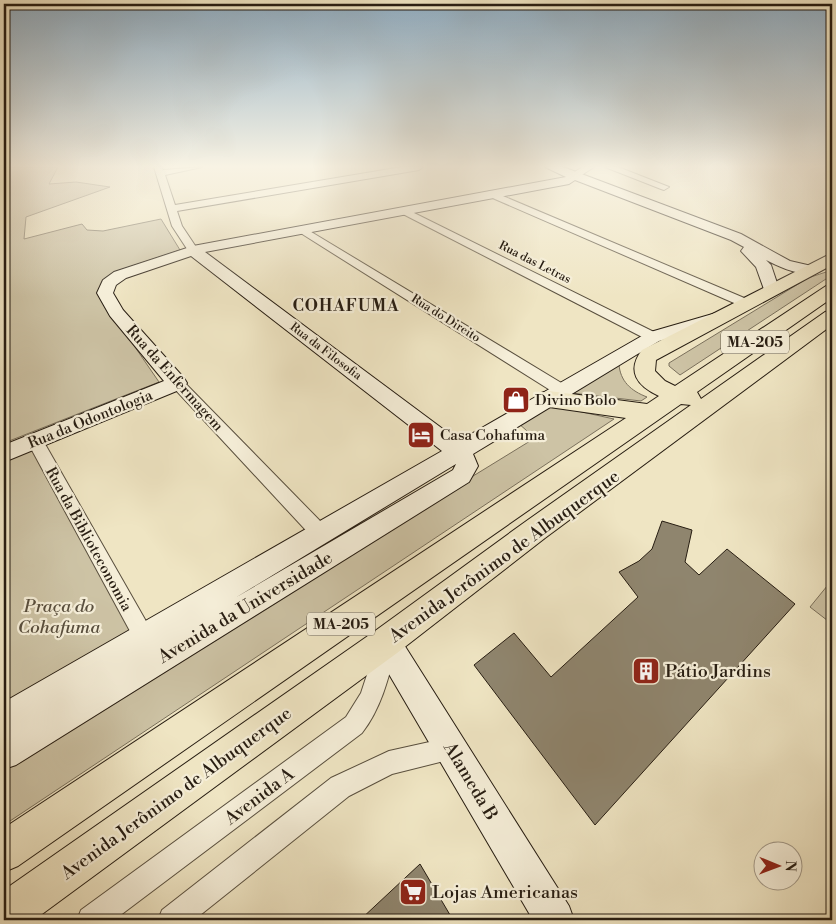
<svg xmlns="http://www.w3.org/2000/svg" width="836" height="924" font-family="'Libre Bodoni',serif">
<rect width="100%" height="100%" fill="#efe5c3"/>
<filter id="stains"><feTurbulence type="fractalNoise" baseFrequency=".004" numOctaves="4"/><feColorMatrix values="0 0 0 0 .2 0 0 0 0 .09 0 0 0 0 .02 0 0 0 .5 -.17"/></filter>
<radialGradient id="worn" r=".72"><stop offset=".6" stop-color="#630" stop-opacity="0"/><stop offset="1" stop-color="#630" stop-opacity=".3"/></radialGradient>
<path fill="#cdc3a5" stroke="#7a705c" d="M4,167h54l-9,17 27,-2 34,5 -84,30 -2,22 58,-15 5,6 16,1 58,-12 19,31 -66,22 -12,27 57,83 -155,61z
M832,270v5l-152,100 -11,-9v-3l139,-85z
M619,364c1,17 12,27 28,33l-6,4 -70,-8z
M550,405l64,14 -610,406v-61l531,-326 -17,-15z
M33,440l101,199 -130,74v-261z
M832,580v44l-22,-17z"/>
<path fill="#8f856e" stroke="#271d12" d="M662,521l30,9 -7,32 14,13 28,-26 68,55 -200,221 -121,-160 40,-32 37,44 87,-80 -19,-25 20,-11 13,-12z
M420,864l33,56h-93z"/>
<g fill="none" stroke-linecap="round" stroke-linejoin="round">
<g stroke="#594f3e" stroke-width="2">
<path id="street" d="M154,167h8l1,3 39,-3 -37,8 10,30 227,-38h21l-4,3 -242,41 5,15 16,24 -5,3 -4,-1 -17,-26z
M583,167h11l-17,11h-6v-4z
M605,167h13l51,20 -5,3 -3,-1z
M491,191l258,109 2,3 -6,4 -4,-1 -253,-110v-4z
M404,208l254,126 1,3 -1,3h-10l-247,-127 -2,-2z
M303,227l265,160 2,4 -2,4h-10l-259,-163v-4z
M177,378l5,2 144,147 3,6 -3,6 -6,2 -6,-2 -142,-153 -2,-3 2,-3z
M35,435l6,2 110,193 3,7 -3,7 -7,3 -7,-3 -110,-203 2,-4z
M386,634l7,4 4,7c-8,31 -15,62 -35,88l-248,187h-37l4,-10 265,-193 15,-24 18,-55z
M452,737l8,4 4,8 -4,8 -68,17 -43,22 -155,124h-36l4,-10 169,-132 58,-27z"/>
</g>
<g stroke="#271d12" stroke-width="2">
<path id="secondary" d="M545,167h18l178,67 49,27 26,6 3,3 -3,3c-15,4 -36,-6 -50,-13l5,5 8,24 -2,3h-12l-9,-25 -15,-16 3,-4 -13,-7 -156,-60 -6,4 -364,68 254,189 188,-108 69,-20 6,1 3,4 -3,4 -63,19 -186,113 5,12 -9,16 -453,283 -12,4v-67l438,-251 -251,-195 -65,22 -10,7 -3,8 10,17 61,68 3,5 -3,5 -180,74v-17l160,-64 -54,-65 -13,-23 6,-13 11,-8 79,-26 373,-69zM456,464l-3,6 -218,128z
M386,627l10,5 173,274 5,14h-41l-157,-268 -5,-10 5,-10z"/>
</g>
<g stroke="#271d12" stroke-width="2">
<path id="primary" d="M832,253v12l-176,95 -1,11 10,10 10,5 151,-100 6,-1v13l-135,94 4,7 124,-87 7,-2v15l-287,213 -148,115 -363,267h-30v-30l371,-259 150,-109 166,-117 -10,-1 -663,462 -14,6v-44l622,-410 -77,-11 -8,-2 -3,-6 3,-6 8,-2 98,13 12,-8c-22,-10 -33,-25 -17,-46z"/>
</g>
<use href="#street" fill="#f5eed8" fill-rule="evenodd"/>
<use href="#secondary" fill="#f5eed8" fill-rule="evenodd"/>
<use href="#primary" fill="#efe5c3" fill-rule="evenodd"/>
</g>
<linearGradient id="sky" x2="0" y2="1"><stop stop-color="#8facc1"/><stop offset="0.56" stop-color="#f8f3e4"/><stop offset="1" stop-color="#f8f3e4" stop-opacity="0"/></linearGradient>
<rect width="836" height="297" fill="url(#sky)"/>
<defs>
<g id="shop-square" transform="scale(1.4375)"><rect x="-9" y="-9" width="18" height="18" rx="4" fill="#8f2418" stroke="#f5eed8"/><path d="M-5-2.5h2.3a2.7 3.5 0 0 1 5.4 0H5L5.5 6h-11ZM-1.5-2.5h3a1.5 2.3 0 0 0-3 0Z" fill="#fff"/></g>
<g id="hotel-square" transform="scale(1.4375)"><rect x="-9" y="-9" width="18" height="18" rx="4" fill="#8f2418" stroke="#f5eed8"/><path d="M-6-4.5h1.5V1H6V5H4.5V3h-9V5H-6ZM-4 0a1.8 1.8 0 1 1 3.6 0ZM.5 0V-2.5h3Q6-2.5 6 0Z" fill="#fff"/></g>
<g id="building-square" transform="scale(1.4375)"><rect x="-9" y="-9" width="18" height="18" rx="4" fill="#8f2418" stroke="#f5eed8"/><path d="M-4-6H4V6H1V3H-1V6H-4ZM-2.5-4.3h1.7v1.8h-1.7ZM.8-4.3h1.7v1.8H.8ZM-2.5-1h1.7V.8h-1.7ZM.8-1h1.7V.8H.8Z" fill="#fff"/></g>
<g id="supermarket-square" transform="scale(1.4375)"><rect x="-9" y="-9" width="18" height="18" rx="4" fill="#8f2418" stroke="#f5eed8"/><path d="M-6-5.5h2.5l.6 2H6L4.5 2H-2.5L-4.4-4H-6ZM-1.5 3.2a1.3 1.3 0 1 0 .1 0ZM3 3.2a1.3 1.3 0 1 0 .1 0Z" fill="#fff"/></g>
</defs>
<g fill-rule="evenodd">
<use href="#shop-square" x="516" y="400"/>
<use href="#hotel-square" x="421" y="435"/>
<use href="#building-square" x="646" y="671"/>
<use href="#supermarket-square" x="413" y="892"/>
</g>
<g text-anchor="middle" stroke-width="4.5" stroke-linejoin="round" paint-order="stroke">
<g font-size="12" fill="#271d12" stroke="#f5eed8">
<text transform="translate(535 262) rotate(27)" y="4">Rua das Letras</text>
<text transform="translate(446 318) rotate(32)" y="4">Rua do Direito</text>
<text transform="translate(326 351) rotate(37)" y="4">Rua da Filosofia</text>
</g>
<g fill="#f5eed8" stroke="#655c4d" stroke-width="1">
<rect x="721" y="330.5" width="68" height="23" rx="4"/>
<rect x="307" y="612.5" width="68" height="23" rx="4"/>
</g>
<g font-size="14" font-weight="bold" fill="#271d12">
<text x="755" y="347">MA-205</text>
<text x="341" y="629">MA-205</text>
</g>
<g font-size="15" fill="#271d12" stroke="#f5eed8">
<text transform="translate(175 378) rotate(48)" y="5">Rua da Enfermagem</text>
<text transform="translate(90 419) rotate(-22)" y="5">Rua da Odontologia</text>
<text transform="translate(89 539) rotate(61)" y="5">Rua da Biblioteconomia</text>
</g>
<g font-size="15" fill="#271d12" stroke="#f5eed8" text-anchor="start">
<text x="535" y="405">Divino Bolo</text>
<text x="440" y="440">Casa Cohafuma</text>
</g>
<g font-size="16" font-weight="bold" letter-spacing="1" fill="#271d12" stroke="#f5eed8">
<text x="346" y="311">COHAFUMA</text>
</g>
<g font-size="18" fill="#271d12" stroke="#f5eed8">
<text transform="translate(504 556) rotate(-36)" y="6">Avenida Jerônimo de Albuquerque</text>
<text transform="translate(245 607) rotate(-31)" y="6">Avenida da Universidade</text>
<text transform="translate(471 781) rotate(59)" y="6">Alameda B</text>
<text transform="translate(176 793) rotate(-36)" y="6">Avenida Jerônimo de Albuquerque</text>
<text transform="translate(259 796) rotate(-37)" y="6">Avenida A</text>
</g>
<g font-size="18" font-style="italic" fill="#594f3e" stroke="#f5eed8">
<text x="59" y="612">Praça do<tspan x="59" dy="21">Cohafuma</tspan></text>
</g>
<g font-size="18" fill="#271d12" stroke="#f5eed8" text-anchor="start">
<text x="665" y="677">Pátio Jardins</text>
<text x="432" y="898">Lojas Americanas</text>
</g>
</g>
<rect width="836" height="924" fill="none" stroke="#efe5c3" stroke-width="20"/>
<rect x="5" y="5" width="826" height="914" fill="none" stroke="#271d12" stroke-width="2.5"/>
<rect x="10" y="10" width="816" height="904" fill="none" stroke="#271d12"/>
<g transform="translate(778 866) rotate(91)"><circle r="24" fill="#f5eed8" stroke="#a39a89"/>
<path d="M0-4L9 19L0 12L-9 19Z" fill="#8f2418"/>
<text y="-8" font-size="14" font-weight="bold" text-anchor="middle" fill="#271d12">N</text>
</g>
<rect width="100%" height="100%" filter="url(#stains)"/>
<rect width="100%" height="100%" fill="url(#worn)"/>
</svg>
